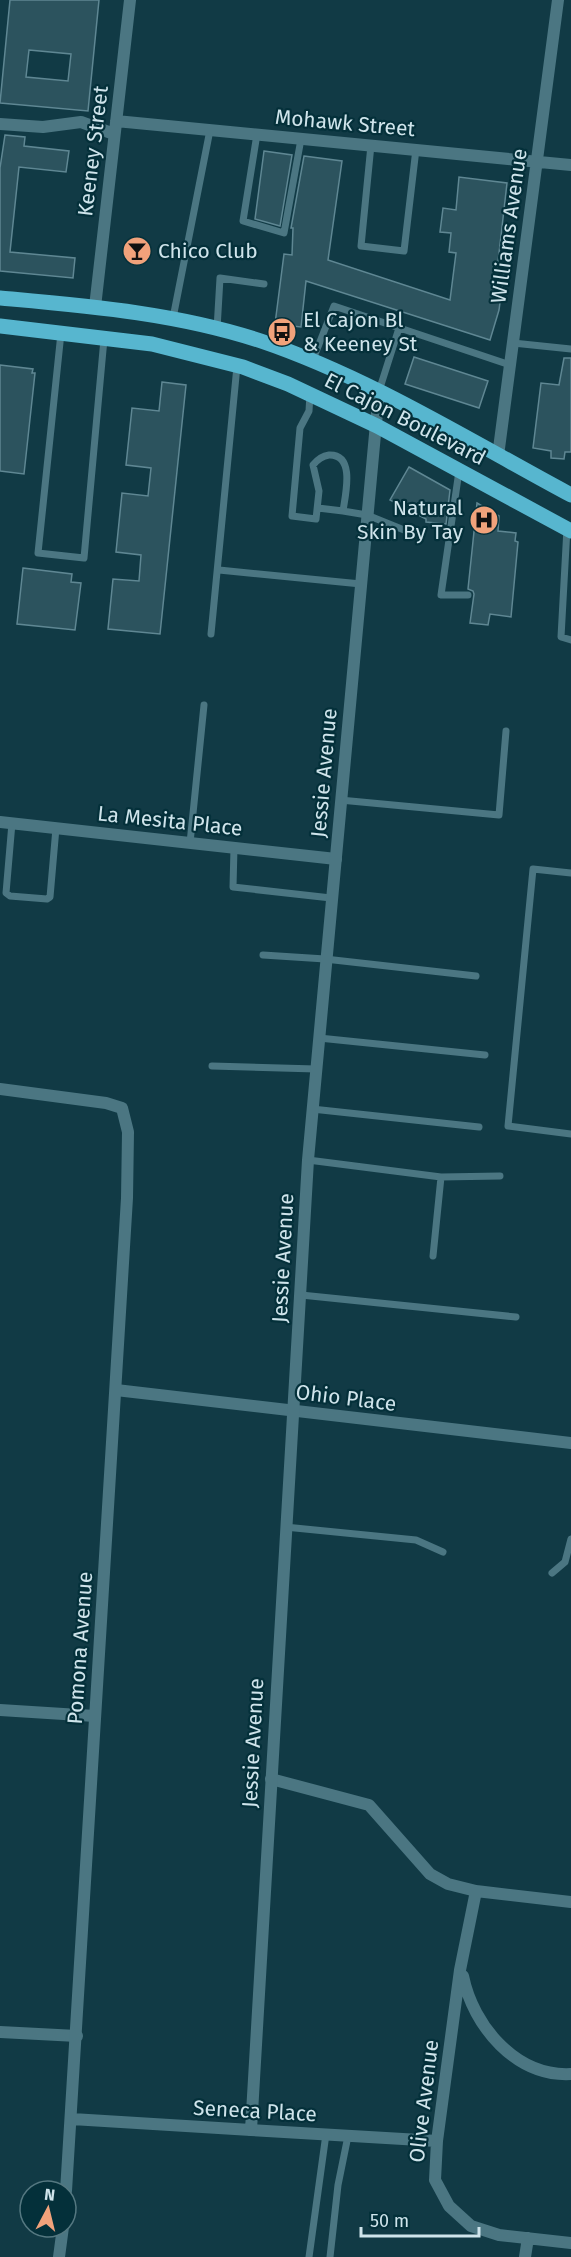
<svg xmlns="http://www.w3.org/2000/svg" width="571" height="2257" font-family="'Fira Sans',sans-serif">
<rect width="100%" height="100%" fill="#113a45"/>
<path fill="#2c535e" stroke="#5f8793" stroke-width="1.5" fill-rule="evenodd" d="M10,0h89l-11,111 -88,-8zM29,50l42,4 -3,27 -42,-4z
M5,135l20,2 -1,9 45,5 -3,21 -47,-5 -9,85 65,6 -2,20 -73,-7v-103z
M264,151l28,4 -12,71 -25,-7z
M304,156l38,5 -14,99 122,40 6,-47 -7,-1 2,-19 -11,-1 3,-24 13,2 3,-33 48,6 -10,88 7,1 -5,38 -9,30 -184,-59 -5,46 -26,-3 9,-70 8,1 1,-27h-2z
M414,357l74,24 -9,27 -74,-24z
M564,358h7v94h-6l-1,7 -13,-1v-7l-18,-3 8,-65 18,2z
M0,365l33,4 -1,4h3l-11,101 -24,-3z
M162,382l24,3 -26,249 -52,-5 5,-50 26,2 2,-26 -25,-3 6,-59 26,3 3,-28 -25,-3 6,-57 27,3z
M409,467l41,23 -4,34 -20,-2v-3l-36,-19z
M477,503l22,13 -1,15 18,2 -1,8 3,1 -7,75 -21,-3 -2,11 -18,-2 4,-29 -1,-3 -5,-2z
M23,568l49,6 -1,8 10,1 -6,47 -58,-6z"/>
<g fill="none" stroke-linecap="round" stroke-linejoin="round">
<path stroke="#4b7682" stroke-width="7" d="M257,134l-14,87 41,12 17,-94
M371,145l-10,101 43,5 12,-102
M173,318l37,-188
M217,329l3,-51 44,6
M61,333l-23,220 46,5 20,-219
M513,343l58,6
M312,362l22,-56 176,59
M379,391l20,-63
M310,394l-1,17 -9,17 -8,88 24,3 3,-28 -6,-26c4,-5 9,-9 16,-10 27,-1 16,41 14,56l24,4 47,19
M459,471l-18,124h27
M318,508l25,3
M567,528l-6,109 10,3
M219,570l142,14
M211,634l26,-268
M340,800l159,15 7,-84
M12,823l-6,70 4,3 37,3 3,-2 6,-69
M190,843l14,-138
M234,848l-1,39 98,11
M571,873l-38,-4 -25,257 63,8
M263,955l62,4 151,17
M319,1038l166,17
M212,1066l104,3
M312,1109l167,18
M308,1160l133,17 -8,79
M441,1177l59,-1
M301,1295l215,22
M285,1527l131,13 27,12
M552,1573l13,-11 6,-23
M309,2257l17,-123
M330,2257l8,-72 10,-49"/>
<path stroke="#4b7682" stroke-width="12" d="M116,121l455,44
M0,124l43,3 38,-5 33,12
M95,307l35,-307
M498,456l60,-456
M0,822l336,37
M116,1390l455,53
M0,1710l95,6
M271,1779l98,26 61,69 18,10 28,7 95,11
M476,1891l-16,79 -23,171 -2,39 14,26 22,20 28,9 72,8
M463,1976c10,50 53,101 108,98
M0,2032l77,4
M251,2130l186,11
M525,2257l3,-19"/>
<path stroke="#4b7682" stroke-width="12" d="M0,1089l106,14 16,5 6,24 -1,66 -61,993
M72,2119l179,11 57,-970 71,-769
M59,2257l4,-30"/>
<path stroke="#57b6cf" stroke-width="15" d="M0,298c88,8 176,15 261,43 109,37 209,100 310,154
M0,326l152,18 91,23 45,17 89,42 194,105"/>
</g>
<defs>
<g id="bar-disc" transform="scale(1.5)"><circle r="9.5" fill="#f1a27b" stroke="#04303a"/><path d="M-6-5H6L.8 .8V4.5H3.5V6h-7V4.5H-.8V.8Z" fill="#111"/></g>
<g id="bus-disc" transform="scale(1.5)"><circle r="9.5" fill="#f1a27b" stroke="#04303a"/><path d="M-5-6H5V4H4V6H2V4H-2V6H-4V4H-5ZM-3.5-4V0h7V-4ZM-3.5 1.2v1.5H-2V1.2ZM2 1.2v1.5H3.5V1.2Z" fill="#111"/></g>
<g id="hospital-disc" transform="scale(1.5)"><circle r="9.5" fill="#f1a27b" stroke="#04303a"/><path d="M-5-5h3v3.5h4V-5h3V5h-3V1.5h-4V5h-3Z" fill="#111"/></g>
</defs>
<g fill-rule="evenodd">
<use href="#bar-disc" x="137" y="251"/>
<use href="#bus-disc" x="282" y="332"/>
<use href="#hospital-disc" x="484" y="520"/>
</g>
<g text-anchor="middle" stroke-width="4.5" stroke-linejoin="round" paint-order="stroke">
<g font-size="21" fill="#cfe4eb" stroke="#04303a">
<text transform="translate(345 123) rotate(5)" y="7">Mohawk Street</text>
<text transform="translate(93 151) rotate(-83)" y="7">Keeney Street</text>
<text transform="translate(509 226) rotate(-82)" y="7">Williams Avenue</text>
<text transform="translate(405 419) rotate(27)" y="7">El Cajon Boulevard</text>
<text transform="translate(324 773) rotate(-85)" y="7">Jessie Avenue</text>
<text transform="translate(170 821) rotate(6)" y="7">La Mesita Place</text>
<text transform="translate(283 1258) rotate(-87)" y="7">Jessie Avenue</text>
<text transform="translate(346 1398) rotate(7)" y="7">Ohio Place</text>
<text transform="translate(80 1648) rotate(-86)" y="7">Pomona Avenue</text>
<text transform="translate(253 1743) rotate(-87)" y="7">Jessie Avenue</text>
<text transform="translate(424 2101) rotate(-83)" y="7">Olive Avenue</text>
<text transform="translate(255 2111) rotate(3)" y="7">Seneca Place</text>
</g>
<g font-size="21" fill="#cfe4eb" stroke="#04303a" text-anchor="start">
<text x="158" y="258">Chico Club</text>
<text x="303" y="327">El Cajon Bl<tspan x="303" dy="24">&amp; Keeney St</tspan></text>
<text x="463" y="515" text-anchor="end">Natural<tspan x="463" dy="24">Skin By Tay</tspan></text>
</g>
</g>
<g transform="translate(48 2209) rotate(7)"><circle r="28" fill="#04303a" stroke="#557881" stroke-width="1.5"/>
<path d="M0-4.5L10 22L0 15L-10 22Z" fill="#f1a27b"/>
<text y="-9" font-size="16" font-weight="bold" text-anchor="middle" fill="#cfe4eb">N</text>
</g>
<path d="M361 2227v9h118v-9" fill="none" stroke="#cfe4eb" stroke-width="3"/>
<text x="370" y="2227" font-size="18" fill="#cfe4eb" stroke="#04303a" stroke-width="4.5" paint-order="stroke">50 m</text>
</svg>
